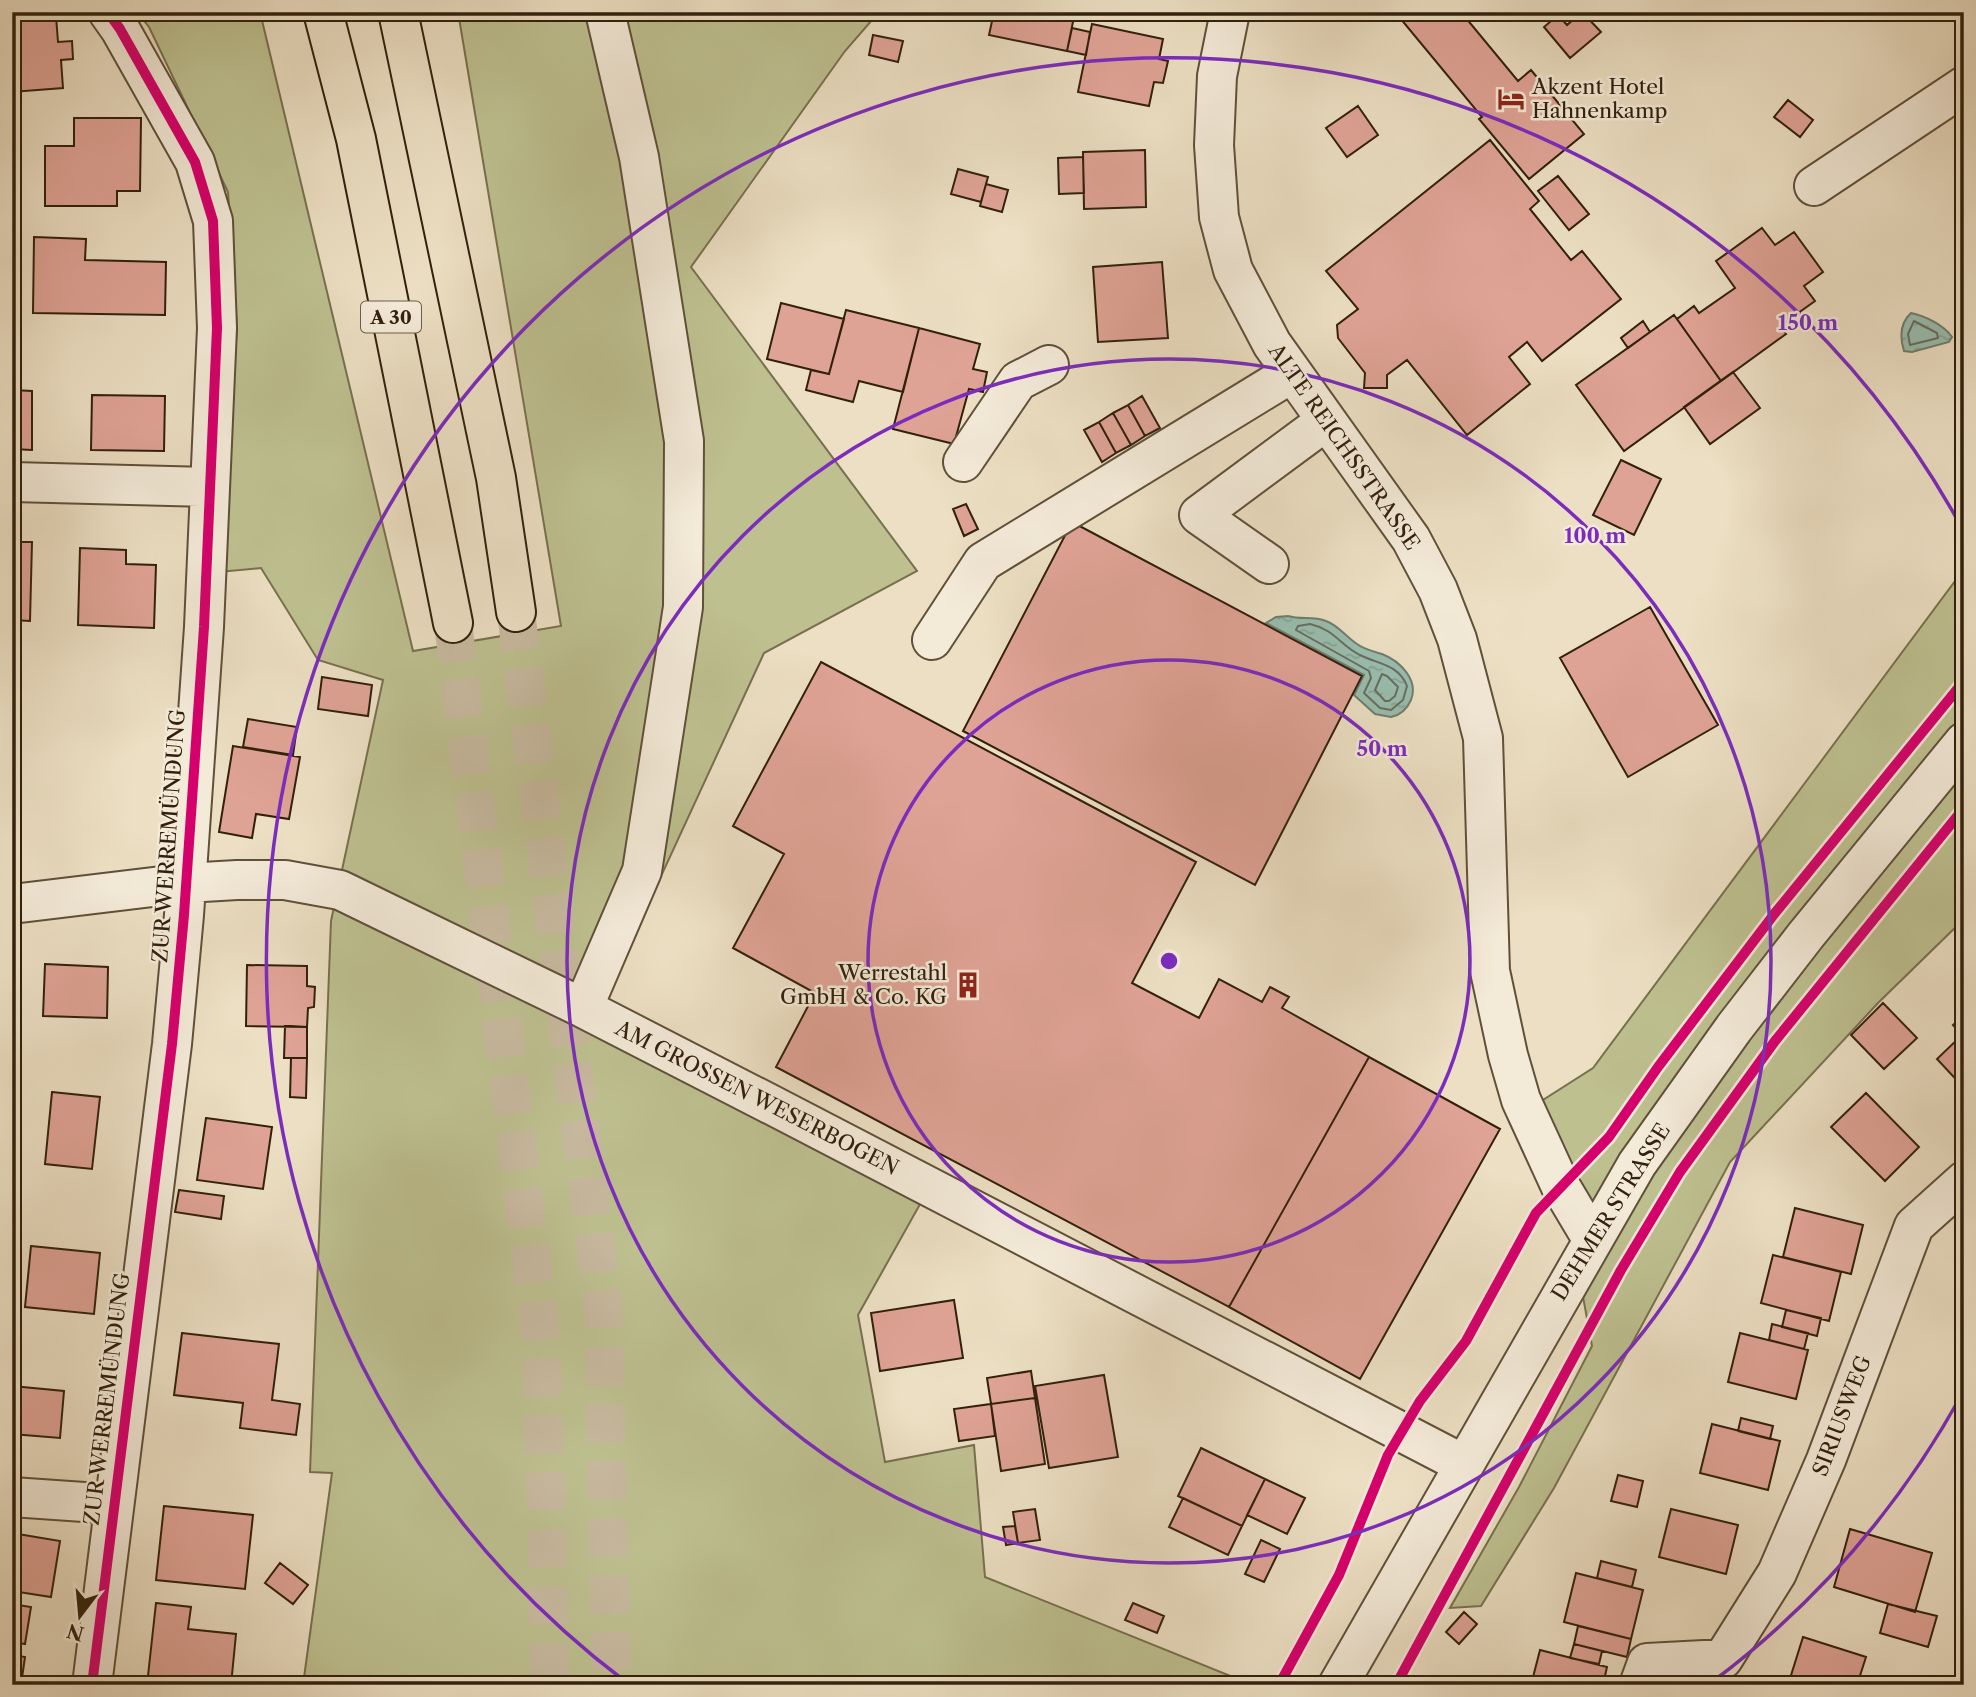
<svg xmlns="http://www.w3.org/2000/svg" width="1976" height="1697" font-family="'Libre Caslon Text',serif">
<defs>
<pattern id="water-ripples" width="26" height="14" patternUnits="userSpaceOnUse" patternTransform="scale(1.75)"><rect width="26" height="14" fill="#99bdaf"/><path d="M2 4q2-2 4 0t4 0M15 11q2-2 4 0t4 0" fill="none" stroke="#84a295"/></pattern>
</defs>
<rect width="100%" height="100%" fill="#ecdfc3"/>
<filter id="stains"><feTurbulence type="fractalNoise" baseFrequency=".00286" numOctaves="4"/><feColorMatrix values="0 0 0 0 .2 0 0 0 0 .09 0 0 0 0 .02 0 0 0 .5 -.17"/></filter>
<radialGradient id="worn" r=".72"><stop offset=".6" stop-color="#630" stop-opacity="0"/><stop offset="1" stop-color="#630" stop-opacity=".3"/></radialGradient>
<path fill="#bec090" stroke="#78704e" stroke-width="2" d="M137,12h123l153,639 148,-25 -103,-614h421l-34,39 -154,216 226,304 -153,82 -162,351 331,177 -75,134 27,147 89,-17 11,132 253,102 -3,6h-932l29,-212 -22,-1 21,-551 52,-241 -65,-20 -57,-92 -42,4 18,-244 -9,-136 -79,-165z
M1964,569v350l-86,84 -148,159 -176,326 -73,118 -31,2 69,-121 73,-141 -28,-154 -21,-92 50,-32z"/>
<path fill="url(#water-ripples)" stroke="#707e6e" stroke-width="2" d="M1911,313c14,3 33,12 41,24l-3,5 -37,10 -8,-1c-4,-13 -4,-28 7,-38z
M1288,616c13,4 25,0 38,5 12,4 20,16 31,23 8,6 16,7 25,10 18,7 37,26 29,46 -4,9 -10,15 -20,17l-16,-3 -21,-19 10,-20 -98,-52 10,-6z"/>
<g fill="none" stroke-linecap="round" stroke-linejoin="round">
<path stroke="#666e5e" stroke-width="2" d="M1914,321l23,12 1,5 -28,7 -2,-11z
M1310,624c26,6 30,22 52,32 17,8 37,9 45,30l-4,14 -12,10 -11,-2 -16,-15 7,-15 -2,-7 -73,-41 2,-4z
M1382,674l5,2 11,11 -3,9 -6,5h-4l-10,-11z"/>
</g>
<path fill="#dfa395" stroke="#32200d" stroke-width="2" d="M994,12h81l-8,39 -78,-16z
M1395,12h66l57,69 13,-11 53,64 -55,45 -50,-60 3,-2z
M1582,12l19,20 -31,26 -26,-31 14,-12 9,10z
M56,16l2,26 14,-1 1,18 -12,1 2,28 -51,4v-72z
M1092,24l71,15 -4,20 9,2 -5,22 -9,-1 -5,24 -71,-14z
M1072,28l18,4 -4,23 -19,-4z
M873,35l30,6 -5,21 -29,-7z
M1788,100l25,20 -13,17 -26,-20z
M1358,106l20,29 -31,22 -21,-29z
M74,118h67l-1,73h-23v15h-72v-60h29z
M1490,140l49,61 -9,8 41,51 11,-9 39,48 -79,62 -15,-19 -18,15 21,27 -63,51 -60,-75 -20,15v13h-23l1,-15 -27,-35 -1,-13 21,-16 -32,-38z
M1145,150l1,57 -62,2 -1,-57z
M1083,157l1,36 -25,1 -1,-36z
M958,169l30,8 -7,25 -30,-8z
M1558,176l31,38 -20,16 -31,-39z
M986,184l22,6 -6,22 -22,-6z
M1762,228l13,17 19,-13 29,40 -19,14 11,15 -35,25 6,8 -65,47 -44,-62 17,-13 5,7 36,-25 -19,-27z
M34,237l52,2 -1,21 81,2 -1,53 -132,-2z
M1162,262l6,76 -70,4 -5,-75z
M781,303l63,16 -15,55 -62,-15z
M846,310l73,18 -16,64 -44,-11 -6,21 -47,-12 5,-20 18,4z
M1674,315l47,66 -97,70 -48,-66z
M1643,321l7,11 -22,16 -7,-10z
M919,328l61,16 -7,25 14,3 -4,20 -14,-3 -15,55 -61,-15z
M1733,372l27,36 -50,36 -26,-37z
M12,390l20,1v59l-20,-1z
M92,395l73,1 -1,55 -73,-1z
M1142,396l18,32 -15,8 -17,-31z
M1128,405l17,31 -14,9 -18,-32z
M1113,413l18,32 -15,8 -17,-31z
M1099,422l17,31 -14,9 -18,-32z
M1621,460l40,19 -27,56 -41,-20z
M966,504l12,25 -14,7 -11,-27z
M1072,522l290,154 -107,209 -292,-154z
M12,542h20l-2,79 -18,-1z
M80,548l46,2v14l30,1 -2,63 -76,-3z
M1650,607l68,118 -90,52 -68,-119z
M821,662l375,200 -64,121 67,35 20,-39 43,23 8,-15 19,10 -7,11 87,49 -140,250 -453,-240 39,-74 -82,-45 51,-94 -51,-28z
M322,677l50,8 -4,31 -50,-7z
M248,719l49,8 -4,28 -50,-8z
M233,746l67,11 -11,62 -33,-5 -4,24 -33,-6z
M45,964l63,3 -1,51 -64,-2z
M247,965l60,1v20l8,1 -1,20 -6,1 -1,19 -61,-1z
M1883,1003l34,35 -33,31 -33,-34z
M1964,1015v73l-27,-29 25,-24 -9,-10z
M285,1026l22,1v31h-23z
M1369,1057l131,72 -140,250 -131,-72z
M291,1058h16l-1,40 -16,-1z
M52,1092l48,5 -8,72 -47,-5z
M1866,1093l53,54 -34,34 -54,-54z
M206,1118l66,9 -9,62 -66,-9z
M179,1190l45,6 -3,23 -46,-7z
M1795,1208l68,17 -12,49 -68,-17z
M31,1246l69,7 -6,61 -69,-7z
M1773,1255l68,17 -12,49 -68,-18z
M954,1300l9,58 -83,13 -9,-58z
M1786,1310l35,8 -4,18 -35,-9z
M1772,1324l36,9 -4,16 -35,-9z
M182,1333l97,11 -7,56 28,4 -4,31 -56,-7 3,-25 -69,-8z
M1740,1333l68,17 -12,49 -68,-17z
M1031,1371l4,27 -44,6 -4,-26z
M1104,1375l14,82 -69,11 -14,-82z
M12,1386l52,5 -4,47 -48,-4z
M1035,1398l10,66 -44,7 -10,-67z
M991,1404l4,32 -36,5 -5,-32z
M1741,1418l32,8 -3,13 -32,-8z
M1712,1424l68,17 -12,49 -68,-17z
M1201,1448l64,31 -23,47 -64,-30z
M1618,1475l25,6 -6,26 -26,-6z
M1265,1479l40,19 -18,36 -40,-19z
M1183,1498l59,28 -14,29 -59,-28z
M164,1506l89,9 -8,74 -89,-9z
M1035,1509l5,31 -22,3 -5,-31z
M1671,1509l67,16 -12,49 -67,-17z
M1015,1526l3,17 -12,2 -3,-18z
M1850,1529l82,24 -17,59 -81,-25z
M12,1533l48,8 -9,56 -39,-6z
M1261,1540l19,9 -16,33 -19,-8z
M1601,1561l35,9 -4,17 -35,-9z
M280,1563l28,22 -15,19 -28,-21z
M1576,1573l67,17 -12,49 -67,-17z
M156,1603l35,4 -3,22 48,5 -5,51h-84z
M1133,1603l31,13 -7,17 -32,-13z
M12,1604l19,3 -6,37 -13,-2z
M1888,1604l49,12 -9,31 -48,-14z
M1464,1612l13,12 -18,20 -13,-12z
M1578,1626l53,13 -4,18 -53,-13z
M1803,1637l63,20 -9,28h-69z
M1574,1644l28,7 -3,13 -29,-6z
M1540,1650l67,17 -4,18h-72z
M12,1655l13,2 -4,28h-9z"/>
<g fill="none" stroke-linecap="round" stroke-linejoin="round">
<path stroke="#c7b99f" stroke-width="38" stroke-dasharray="38 19" stroke-linecap="butt" d="M516,612l88,703 7,370
M453,623l89,724 8,338"/>
<g stroke="#60503a" stroke-width="42">
<path id="minor" d="M1230,12l-13,64 -3,69 5,72 14,53 39,74 139,195 27,51 19,49 26,99 7,233 18,84 13,45 40,87 31,52
M1814,186l150,-100
M963,462l55,-81 31,-16
M12,482l197,5
M1269,564l-70,-49 127,-94
M932,640l51,-78 309,-189
M12,904l174,-21 51,-3h48l55,10 243,118 181,93 699,363
M583,1008l59,-137 41,-264 1,-166 -45,-284 -34,-145
M12,1497l101,7
M92,1685l80,-641 12,-129 20,-288 13,-299 -4,-107 -18,-59 -75,-133 -12,-17
M1338,1685l299,-521 97,-136 72,-93 158,-193
M1639,1685l8,-22 76,-4 54,-86 49,-113 88,-234 50,-45"/>
</g>
<g stroke="#32200d" stroke-width="42">
<path id="highway" d="M323,12l33,127 97,484
M398,12l98,466 20,134"/>
</g>
<use href="#minor" stroke="#f3ead8" stroke-width="38"/>
<use href="#highway" stroke="#ecdfc3" stroke-width="38"/>
<g stroke="#f3ead8" stroke-width="15">
<path id="cycleway" d="M92,1685l80,-641 12,-129 20,-288 13,-299 -4,-107 -18,-59 -75,-133 -12,-17
M1279,1685l60,-110 49,-120 32,-54 46,-60 70,-128 73,-76 49,-70 117,-154 189,-232
M1396,1685l225,-415 59,-98 95,-131 189,-233"/>
</g>
<use href="#cycleway" stroke="#d6006c" stroke-width="10"/>
</g>
<g fill="none" stroke="#7b2cbf" stroke-width="3.5">
<circle cx="1169" cy="961" r="301"/>
<circle cx="1169" cy="961" r="602"/>
<path d="M1963 1392A903 903 0 0 1 1712 1682M626 1682A903 903 0 1 1 1963 530"/>
</g>
<defs>
<g id="hotel-bare" transform="scale(2.1)"><path d="M-6-4.5h1.5V1H6V5H4.5V3h-9V5H-6ZM-4 0a1.8 1.8 0 1 1 3.6 0ZM.5 0V-2.5h3Q6-2.5 6 0Z" fill="#8f2418" stroke="#f3ead8" stroke-width="2.5" paint-order="stroke"/></g>
<g id="building-bare" transform="scale(2.1)"><path d="M-4-6H4V6H1V3H-1V6H-4ZM-2.5-4.3h1.7v1.8h-1.7ZM.8-4.3h1.7v1.8H.8ZM-2.5-1h1.7V.8h-1.7ZM.8-1h1.7V.8H.8Z" fill="#8f2418" stroke="#f3ead8" stroke-width="2.5" paint-order="stroke"/></g>
</defs>
<g fill-rule="evenodd">
<use href="#hotel-bare" x="1511" y="99"/>
<use href="#building-bare" x="968" y="985"/>
</g>
<g text-anchor="middle" stroke-width="5" stroke-linejoin="round" paint-order="stroke">
<rect fill="#f3ead8" stroke="#6c5d4a" stroke-width="2" x="361" y="301.5" width="60" height="31" rx="5"/>
<g font-size="19" font-weight="bold" fill="#32200d">
<text x="391" y="324">A 30</text>
</g>
<g font-size="21" fill="#32200d" stroke="#f3ead8" text-anchor="start">
<text x="1532" y="94">Akzent Hotel<tspan x="1532" dy="24">Hahnenkamp</tspan></text>
<text x="947" y="980" text-anchor="end">Werrestahl<tspan x="947" dy="24">GmbH &amp; Co. KG</tspan></text>
</g>
<g font-size="21" fill="#32200d" stroke="#f3ead8">
<text transform="translate(1344 447) rotate(55)" y="7">ALTE REICHSSTRASSE</text>
<text transform="translate(169 836) rotate(-86)" y="7">ZUR WERREMÜNDUNG</text>
<text transform="translate(757 1098) rotate(27)" y="7">AM GROSSEN WESERBOGEN</text>
<text transform="translate(1611 1212) rotate(-58)" y="7">DEHMER STRASSE</text>
<text transform="translate(107 1399) rotate(-83)" y="7">ZUR WERREMÜNDUNG</text>
<text transform="translate(1842 1416) rotate(-69)" y="7">SIRIUSWEG</text>
</g>
</g>
<circle cx="1169" cy="961" r="10" fill="#7b2cbf" stroke="#f3ead8" stroke-width="3.5"/>
<g font-size="21" text-anchor="middle" font-weight="bold" fill="#7b2cbf" stroke="#f3ead8" stroke-width="5" stroke-linejoin="round" paint-order="stroke">
<text x="1808" y="330">150 m</text>
<text x="1595" y="543">100 m</text>
<text x="1382" y="756">50 m</text>
</g>
<rect width="1976" height="1697" fill="none" stroke="#ecdfc3" stroke-width="42"/>
<rect x="14" y="14" width="1948" height="1669" fill="none" stroke="#32200d" stroke-width="3.5"/>
<rect x="21" y="21" width="1934" height="1655" fill="none" stroke="#32200d" stroke-width="2"/>
<g transform="translate(80 1616) rotate(196)" stroke="#f3ead8" stroke-width="5" paint-order="stroke">
<path d="M0-5L12 26L0 18L-12 26Z" fill="#32200d"/>
<text y="-10" font-size="19" font-weight="bold" text-anchor="middle" fill="#32200d">N</text>
</g>
<rect width="100%" height="100%" filter="url(#stains)"/>
<rect width="100%" height="100%" fill="url(#worn)"/>
</svg>
